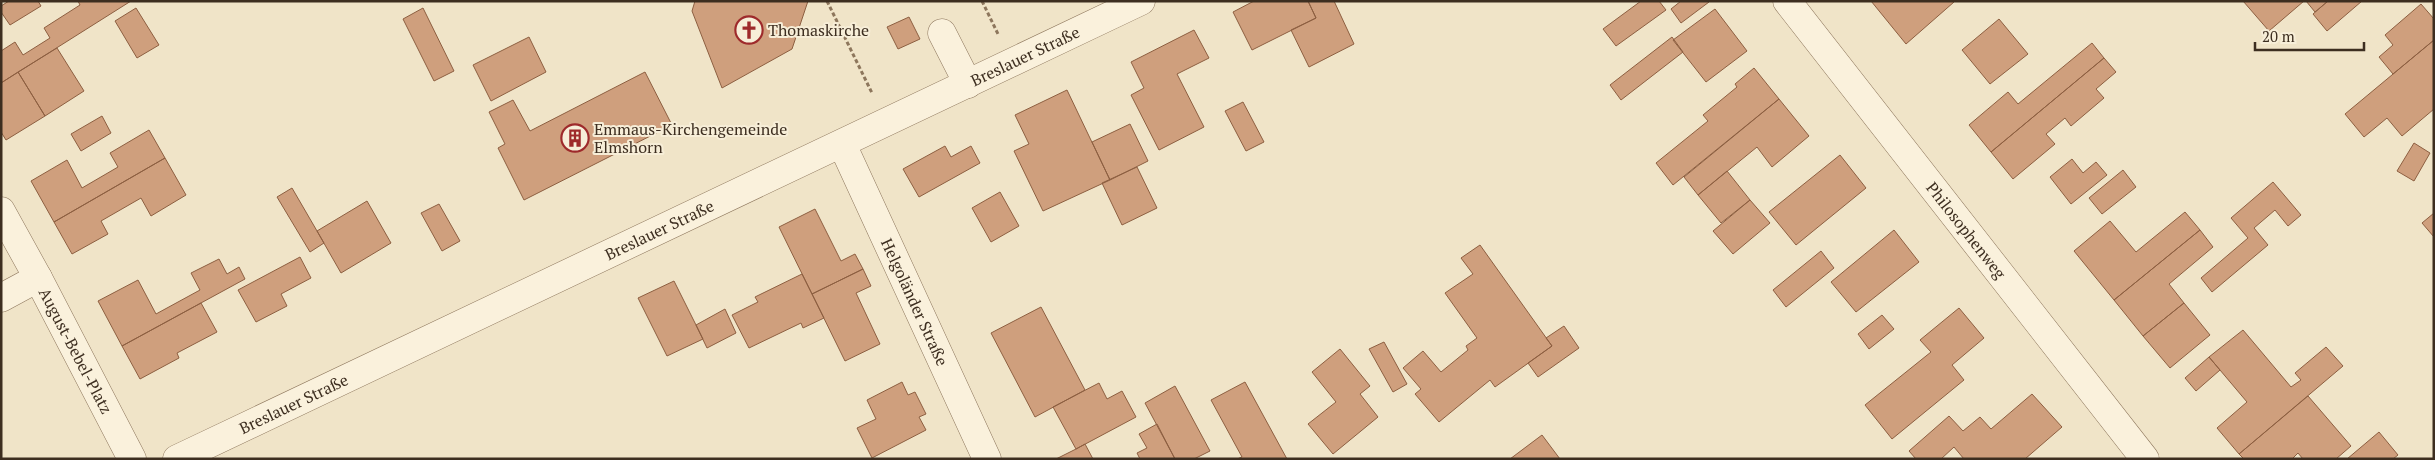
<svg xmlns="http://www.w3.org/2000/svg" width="2435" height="460" font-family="'PT Serif',serif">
<rect width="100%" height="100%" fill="#f0e4c8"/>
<path fill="#cf9f7d" stroke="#8d5f41" d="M9,1h29l3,5 -31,19 -9,-13v-6z
M78,1h53l-130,82v-32l14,-9 8,13 27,-17 -6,-10 36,-23z
M695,1h113l-16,48 -70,39 -30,-77z
M1254,1h54l8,17 -64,32 -19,-38z
M1308,1h26l20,43 -45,23 -18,-37 25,-12z
M1641,1h18l7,9 -50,36 -13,-17z
M1681,1h27l1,1 -28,21 -10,-14z
M1871,1h82l1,1 -48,42z
M2243,1h61l-35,30z
M2306,1h22l-13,11z
M2328,1h34l-35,30 -14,-17z
M2421,4l13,15v21l-41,34 -14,-17 14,-12 -8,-10z
M136,8l23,37 -22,13 -22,-37z
M423,8l31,63 -20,10 -31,-62z
M1715,9l32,42 -41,31 -33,-42z
M909,17l11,22 -22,10 -11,-22z
M1999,19l29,35 -38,30 -28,-34z
M1194,30l15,28 -32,16 27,53 -45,23 -28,-55 13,-7 -13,-26z
M529,37l17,35 -55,29 -18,-36z
M1672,37l11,15 -62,48 -11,-15z
M2434,40v69l-32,27 -15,-18 -23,19 -19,-23z
M2092,43l12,15 -113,94 -22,-27 39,-33 10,12z
M57,48l27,43 -39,25 -27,-44z
M2104,58l12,14 -20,17 8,9 -33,28 -6,-8 -19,16 9,10 -42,35 -22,-27z
M1754,68l25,31 -106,86 -17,-22 52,-42 -5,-6 34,-28 -2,-3z
M18,72l27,44 -39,24 -5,-8v-49z
M645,72l27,53 -148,75 -26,-52 7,-4 -16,-32 24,-12 17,31z
M1067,90l43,90 -67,31 -29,-60 15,-7 -14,-29z
M1779,99l30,37 -37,31 -15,-20 -59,48 -14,-18z
M1243,102l21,40 -18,9 -21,-40z
M102,116l9,17 -30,18 -10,-17z
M1130,124l18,37 -38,19 -18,-38z
M149,130l16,28 -111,64 -23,-41 36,-21 15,28 36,-21 -8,-14z
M2414,143l16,10 -16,28 -17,-10z
M945,146l6,11 20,-11 9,17 -61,34 -16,-28z
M1840,155l26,33 -70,57 -27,-33z
M165,158l21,37 -35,21 -10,-18 -40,23 7,13 -36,20 -18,-32z
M2072,159l11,14 13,-11 11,13 -36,29 -21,-27z
M1137,167l20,41 -35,17 -20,-42z
M2123,170l13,17 -34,27 -13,-16z
M1727,171l23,29 -29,23 -23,-28z
M2273,182l28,33 -13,11 -13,-16 -21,18 14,17 -56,47 -11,-14 47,-40 -17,-20z
M292,188l32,55 -14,9 -33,-55z
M1000,192l19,34 -28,16 -19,-34z
M1750,200l20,23 -37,31 -20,-23z
M367,201l24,42 -50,30 -24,-42z
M439,204l21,37 -18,10 -21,-38z
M815,209l26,52 14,-7 8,15 -51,25 -33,-67z
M2185,212l15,18 -86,70 -40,-49 36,-30 26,31z
M2434,213v24l-12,-14z
M1894,230l25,32 -63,50 -25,-30z
M2200,230l13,17 -44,37 15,19 -41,33 -29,-36z
M1480,245l72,101 -57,41 -5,-7 -51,42 -24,-28 6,-5 -18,-21 20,-17 18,21 27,-22 -2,-4 11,-8 -32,-45 28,-19 -12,-16z
M1821,251l13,17 -48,39 -13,-17z
M300,257l11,21 -30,16 6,12 -31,16 -18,-32z
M219,259l8,15 12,-7 6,12 -123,67 -24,-45 40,-21 18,34 44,-24 -9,-17z
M863,269l8,17 -15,7 24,51 -35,17 -33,-67z
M802,274l22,44 -21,10 -2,-5 -52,25 -17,-33 26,-13 -3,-5z
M674,281l29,58 -36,17 -29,-58z
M201,303l16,29 -40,21 2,5 -39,21 -18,-33z
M2184,303l26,32 -40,33 -27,-32z
M1041,307l44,83 -50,27 -44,-84z
M1959,308l25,30 -32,27 12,15 -72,59 -27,-34 66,-53 -11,-12z
M725,309l11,24 -29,15 -11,-23z
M1882,315l12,14 -25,20 -11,-15z
M1564,326l15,22 -41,29 -10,-14 24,-17 -6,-8z
M2243,330l48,57 10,-7 -6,-7 31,-26 17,19 -104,88 -22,-26 30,-26 -38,-45z
M1384,342l23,42 -14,8 -24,-43z
M1340,349l30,37 -10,8 18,23 -45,37 -25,-30 28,-22 -24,-30z
M2209,357l11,13 -24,21 -11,-13z
M902,382l6,13 7,-3 11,22 -7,3 7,13 -54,28 -15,-30 19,-9 -9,-19z
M1245,382l42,77h-50l5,-2 -31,-57z
M1099,383l8,16 15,-8 14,26 -60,32 -23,-42z
M1175,386l35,65 -16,8h-19l-30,-56z
M2032,394l30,33 -37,32h-61l-10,-12 -13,12h-25l-7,-8 40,-35 14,15 17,-14 11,12z
M2308,396l43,50 -15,13h-33l-5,-6 -6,6h-48l-5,-5z
M1157,424l18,35h-35l-3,-6 10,-5 -8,-14z
M2379,432l19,23 -5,4h-46z
M1542,435l18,24h-50z
M1085,444l8,15h-37l20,-10z"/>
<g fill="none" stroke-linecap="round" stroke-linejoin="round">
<g stroke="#8d765c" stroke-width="29">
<g id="minor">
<path id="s1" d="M1787,1l358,458"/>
<path d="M942,33l26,51"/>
<path id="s2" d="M842,144l145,315"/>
<path d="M1,211l37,67"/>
<path id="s3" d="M1,298l37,-20 94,181"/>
<path id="s4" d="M177,459l964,-458"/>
</g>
</g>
<path stroke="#8d765c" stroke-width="3" stroke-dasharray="4 2.5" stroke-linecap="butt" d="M827,1l45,92
M982,1l16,33"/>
<use href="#minor" stroke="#faf1dc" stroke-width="28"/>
</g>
<defs>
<g id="church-ring" transform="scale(1.4375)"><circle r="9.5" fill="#f7eed8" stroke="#9e2a2b" stroke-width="1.5"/><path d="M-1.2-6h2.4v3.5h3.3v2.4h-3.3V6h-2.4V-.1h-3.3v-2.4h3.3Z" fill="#9e2a2b"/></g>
<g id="building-ring" transform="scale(1.4375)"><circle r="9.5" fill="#f7eed8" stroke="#9e2a2b" stroke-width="1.5"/><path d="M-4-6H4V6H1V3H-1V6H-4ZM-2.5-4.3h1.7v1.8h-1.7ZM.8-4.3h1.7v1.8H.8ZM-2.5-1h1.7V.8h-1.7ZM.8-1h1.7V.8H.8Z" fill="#9e2a2b"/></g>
</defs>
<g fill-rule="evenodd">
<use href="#church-ring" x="749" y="30"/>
<use href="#building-ring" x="575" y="138"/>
</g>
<g text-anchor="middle" stroke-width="4" stroke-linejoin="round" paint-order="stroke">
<g font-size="16" fill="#3d2e20" stroke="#f7eed8" text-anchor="start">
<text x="768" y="36">Thomaskirche</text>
<text x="594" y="135">Emmaus-Kirchengemeinde<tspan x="594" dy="18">Elmshorn</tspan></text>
</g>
<g font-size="16" fill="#3d2e20" stroke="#f7eed8">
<text dy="6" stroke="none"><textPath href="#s4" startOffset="939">Breslauer Straße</textPath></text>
<text dy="6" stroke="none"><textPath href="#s1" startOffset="291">Philosophenweg</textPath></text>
<text dy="6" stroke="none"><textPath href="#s4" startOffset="534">Breslauer Straße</textPath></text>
<text dy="6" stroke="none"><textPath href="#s2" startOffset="174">Helgoländer Straße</textPath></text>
<text dy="6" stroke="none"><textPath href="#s3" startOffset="124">August-Bebel-Platz</textPath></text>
<text dy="6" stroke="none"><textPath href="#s4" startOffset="129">Breslauer Straße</textPath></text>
</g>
</g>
<rect width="2435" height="460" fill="none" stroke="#3d2e20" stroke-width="5"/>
<path d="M2255 42v8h109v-8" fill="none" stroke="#3d2e20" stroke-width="2.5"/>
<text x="2262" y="42" font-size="15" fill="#3d2e20" stroke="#f7eed8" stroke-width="4" paint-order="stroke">20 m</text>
</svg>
